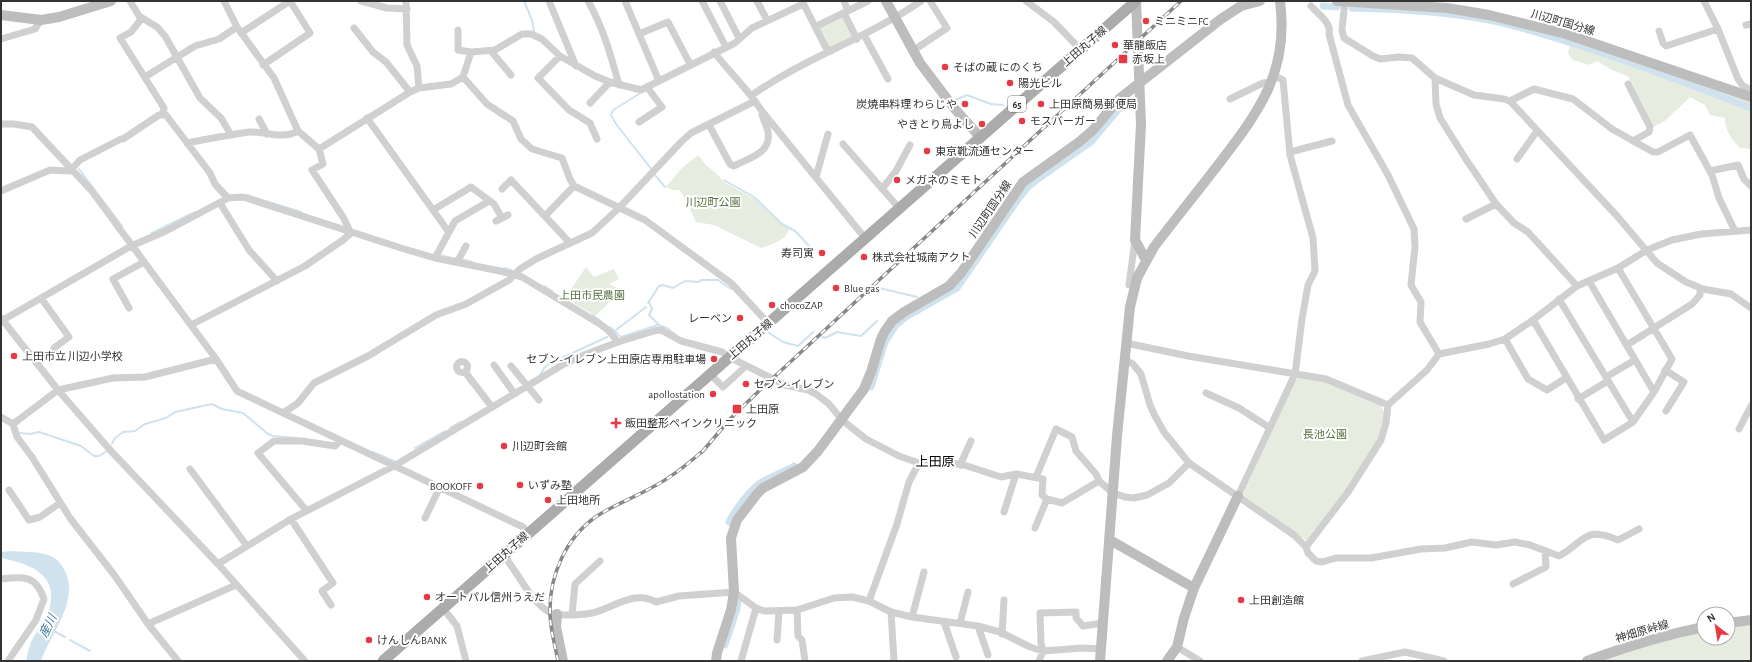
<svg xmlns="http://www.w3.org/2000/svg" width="1752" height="662" font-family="'Alegreya Sans','Noto Sans JP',sans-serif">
<rect width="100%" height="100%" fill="#fff"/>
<path fill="#e6ecdf" d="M844,17l8,16v4l-20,10 -4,-1 -9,-17z
M1570,45l181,54v50l-11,-1c-9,-10 -15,-17 -15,-30l-15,-3 -5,-10 -15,-8 -25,24 -12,6 -25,-51 -16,-6 -15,-9 -8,4 -16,-5 -5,-6z
M698,155l8,10 11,9 7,8 29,16 29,26 7,5c-2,11 -18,16 -28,19l-47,-23 -18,-3c-6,-13 -8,-21 -17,-32h-7l-6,-3 16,-19z
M586,267l8,10 20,-8 5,10 -10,5 13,6 -27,26 -30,-18z
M1303,376l22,5 55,23 4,8v11l-5,16 -23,37 -49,65 -65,-44 53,-117z
M1751,623v38h-152l45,-15 60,-16v8h24v-12z"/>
<path fill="#cfe2ee" d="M11,551c12,1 26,0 37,4 8,3 12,7 16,14 17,30 -13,64 -23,92h-15c2,-9 4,-19 9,-26 4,-8 11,-16 14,-24 11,-37 -19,-47 -48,-53v-6z"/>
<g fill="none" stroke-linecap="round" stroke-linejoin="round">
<path stroke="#cfe2ee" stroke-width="2" d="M524,1l8,19 2,12
M639,94l-26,16 -2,5 5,9 36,46
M953,101l14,-6 24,9 12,1
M79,169l43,57
M654,174l11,13
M724,180l30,17 28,27 13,7 15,16
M247,195l54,17
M152,233l43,-21
M440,255l16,4
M461,259l11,3
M504,268l8,2
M544,286l8,5
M875,287l42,10
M649,302l3,7 -3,6 9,9
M648,303l11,-17 4,-1 10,3 12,-7 13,1 4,-2h16l13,9
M592,315l9,6
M610,327l11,10 37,-12 9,3 9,7
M616,330l30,-23
M766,331l17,11 15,4 15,-14
M822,337l3,1 12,-6 24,4 16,-15
M540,375l5,-8 4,-3 58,-27
M450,428l10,-6
M20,433l10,1 9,-2 42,14 13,10h5l8,-5
M112,444l2,-5 9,-7 12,-1 10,-7 21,-6 9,-6 37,-8 10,5 21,4 25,21 5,2 24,2
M415,448l30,-17
M373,452l21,9
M54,631l11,6
M70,640l20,11"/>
<path stroke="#cfe2ee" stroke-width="7" d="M1323,6l14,1
M1352,8c40,1 81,3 120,9 34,5 67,16 100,26 60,19 120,42 179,65
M871,387l14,-45 11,-17 10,-8 51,-29 62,-90 9,-11 10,-8 53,-37 32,-38
M729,522c5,-11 21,-32 31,-39 11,-6 23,-11 34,-17
M725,645l12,-36 1,-9"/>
<path stroke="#d0d0d0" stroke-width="7" d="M130,1l9,15 18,11 8,9 35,62 21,20 10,17
M224,1l13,26 37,51 24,53 21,18
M361,1l26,7 20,1
M406,1l1,44 10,21 2,22
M549,1l27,65
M588,1c15,26 23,55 31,84
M625,1l34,80
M702,1l24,46
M720,1l19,37
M757,1l10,19
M802,1l24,47 5,3
M844,1l4,10
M1026,1l28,21 26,27
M1345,1l-3,29 2,8 29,18 7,3 19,-2 13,1 23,20 39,17 30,4 6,2 107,115 40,47 29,19 17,7 28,5 20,14
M1704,1l14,28 20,50 5,7 8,4
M1311,6c7,8 21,17 18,28l19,71 40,70 26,54 1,18 -4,38 10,17 -1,20 19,32
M844,13l13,26
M142,18l-11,14 -11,6 44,70 -2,7
M1746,25l5,-1
M815,27l53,-26
M354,28l19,24 13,10 24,30
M458,30v20l13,2
M1659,31l4,12 3,3 52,-17
M241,33l49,-32
M639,34l29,-12 22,42
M864,35l24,44
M1,39l34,-10 6,-9
M914,50l33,-22 -17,-27
M491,51l20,24
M714,52c15,20 34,37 47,58l104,128
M560,56l-22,22 31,32 21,13 7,16
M263,65l47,-32 -20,-32
M145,77l50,-31 24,-7 18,-12
M463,77l24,27 26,17 8,18 11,10 30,9 8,21 4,7 71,34 86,63 37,40
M1435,78l1,26 4,14 27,43 7,10 22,33 18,19 14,9 49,54
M1628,84l22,43 -1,5 -16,9
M752,95c53,-37 115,-57 169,-94
M1230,99l33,-16 8,-1
M1510,101l24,-12 39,10 39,30 41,23h5l32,-17 22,40 7,23 16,33
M590,103l20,-21
M367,118l81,113
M259,119l8,15
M639,122l23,-15 -15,-20
M1,124h13l18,3 59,63 125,169 21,32 286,136 5,6
M709,125l21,39 4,2c15,-8 38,-13 34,-34 -1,-6 -5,-12 -6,-18
M187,143c20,-4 41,-8 62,-11 16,-1 33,8 49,-1
M843,144l56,64
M1290,152l42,-11
M1517,159l20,-28
M1710,171l28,-6 6,14 7,7
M816,177l12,-43
M502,189l9,-9 59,63
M882,189l14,-18 14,-26
M1,191l49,-21 20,1 10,-11 41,-21h2l36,-24h7l44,58 5,11 13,14
M220,203l29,47 28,31
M433,210l38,-23 23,17 8,14
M545,216l29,-30
M1466,219l30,-15
M496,221l12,-6
M351,233l-8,-16 -31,-47 11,-6 -4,-15 91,-57 9,-4 32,-4 12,-7 8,-25 24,-2 27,-16h9l11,5 18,17 35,20 15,6 31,8 94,-47 17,-15 51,-24
M435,258l20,-37 34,-20
M457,262l9,-16
M1589,281l65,111
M1129,285l6,-45
M41,298l28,39 -15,11
M1559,299l74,123
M129,308l-16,-29 31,-17
M1,318l57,72 53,61 107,113 87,97
M3,320l128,-74 35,-15 62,-33 15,-1 158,51 34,10 65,13 22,6 78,47 8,6 10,12
M1533,320l71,120 29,-18 21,-30 18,-33 -54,-91
M191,325l114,-59 38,-26 8,-7
M1505,339l23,40 19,11 19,-12
M1126,343l62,13 138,23 62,26
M1627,345l65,-41 8,-9v-7
M1124,359l9,5 8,10 9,31 5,11 9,16 25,31 105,72 12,12 2,6 8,8 6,1 14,-4h35l50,-9 24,-1 27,-6 24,3 19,-3 15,3 29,11c26,-14 25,-31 59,-16l21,-11
M456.5 367a5.5 5.5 0 1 1 11 0a5.5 5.5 0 1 1-11 0Z
M494,365l20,28
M511,366l28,34
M1665,370l19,12 -18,29
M465,372l27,35
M710,374l13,13 23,-21
M1606,377l29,-17
M1206,393l33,15 31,20
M1578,399l30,-18
M283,413l15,-10 16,-20 54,-27 68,-41 30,-11 43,-24 11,-11 16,-10 56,-26 27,-25 62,-66 10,-9 64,-32
M1,417l12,7 4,13 15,20 38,61 45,58 33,48 30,37
M13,424l45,-34 55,-12 32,-1 71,-18
M1739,429l12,-23
M960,465l11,-24
M190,469l57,77
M1036,477l20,-48 16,8 4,14 20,23 3,7 14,12 12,4 9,1 13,-3 22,-12 20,-20
M9,490l20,30 11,-3 20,-14
M1238,496l57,-122 7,-55 6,-34 7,-14 -2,-33 -23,-83 -7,-75 -9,-4
M306,510l-48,-57 16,-12h28l33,5 5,-5
M1004,512l12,-38
M425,518l15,-31
M291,519l42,64 -11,8 9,14
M1035,528l12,-29
M1306,547l42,-55 33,-52 5,-17 2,-18 39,-35 12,-16 50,-10 16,-5 28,-19 44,-34 41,-18 29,-18 25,-10 29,-6 50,-4
M503,555c15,17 27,46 46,57 5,3 10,3 15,3 9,0 19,0 28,-2 20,-4 42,-24 64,-11l23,-6 55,-4 22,16 8,3 33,-1 37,-12 18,-1 17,4 22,11 21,5 66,9 22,6 30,15 13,4 39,-3 19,1
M218,564l73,-45 103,-53 170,-102 20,-9 34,-13 36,-11 7,-1 20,11 41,11 7,5 56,28 23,5 8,4 13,10 13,16 24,19 33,17 20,7 24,-1 21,3 37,12 15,-3 27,5 -1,16 5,4 15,4 37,-22
M1,579c22,-3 35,-4 43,20l-8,21 -28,41
M1513,584l33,-17 -1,-16
M869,601l28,-77 12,-42 10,-19
M443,608l14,18 9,35
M797,610l1,26 4,4 3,21
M891,612l3,49
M572,615l3,-31 25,-23
M912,617l12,-45
M944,622l12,35
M960,623l8,-31
M148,624l88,-39
M978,626l10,29
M1002,634l2,-34
M777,640l2,-29
M1177,647l23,14
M741,661l15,-53
M1039,661l4,-10 -2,-8 -1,-30 36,-1v6l7,8 20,-3
M1362,661l43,-9 39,9"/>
<path stroke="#bdbdbd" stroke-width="10" d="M886,1l34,62 34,45 26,29
M1136,1l5,123 -6,116 11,20
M1337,1l110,7 42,7 77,19 185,63
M1,15l40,5 18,-3 52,-16
M1110,540l84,48
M557,614l-1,13 7,34
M1728,623l23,-3
M716,661l1,-8 14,-43 3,-18 -3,-54 6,-18 20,-26 6,-6 40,-21 15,-16 46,-62 7,-17 10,-33 4,-8 7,-10 12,-9 45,-26 12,-13 62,-91 56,-40 14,-12 26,-31 102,-80 20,-13 19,-5
M1100,661l17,-225 13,-129 7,-29 17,-31c22,-29 45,-57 67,-86 40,-52 68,-91 59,-160
M1167,661l10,-14 7,-29 10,-30 44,-92
M1587,661c38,-14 77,-26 117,-34"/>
<path stroke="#ababab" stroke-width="11" d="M383,661l753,-660"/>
<g stroke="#888" stroke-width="3.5">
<path id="rail" d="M702,452l29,-34 29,-28 421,-389
M558,661c-3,-16 -8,-32 -8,-48 -1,-37 16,-76 47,-97 17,-11 36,-18 54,-28 20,-10 37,-24 54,-39"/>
</g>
<use href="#rail" stroke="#fff" stroke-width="2" stroke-dasharray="6" stroke-linecap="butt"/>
</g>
<g fill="#e63946" stroke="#fff" stroke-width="1.5">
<circle cx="1146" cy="21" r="4"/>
<circle cx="1115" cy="45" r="4"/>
<rect x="1118" y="54" width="10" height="10" rx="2"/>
<circle cx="945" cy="67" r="4"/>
<circle cx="1010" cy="83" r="4"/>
<circle cx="965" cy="104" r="4"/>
<circle cx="1041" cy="104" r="4"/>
<circle cx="1022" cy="121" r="4"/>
<circle cx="982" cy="124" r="4"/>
<circle cx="927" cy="151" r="4"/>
<circle cx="897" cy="180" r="4"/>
<circle cx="822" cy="253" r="4"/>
<circle cx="864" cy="257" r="4"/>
<circle cx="836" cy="288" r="4"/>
<circle cx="772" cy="305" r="4"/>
<circle cx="740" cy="318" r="4"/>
<circle cx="14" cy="356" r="4"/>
<circle cx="714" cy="359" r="4"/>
<circle cx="746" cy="384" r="4"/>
<circle cx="713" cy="394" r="4"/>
<rect x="732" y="404" width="10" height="10" rx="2"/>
<path d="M614 417h4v4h4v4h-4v4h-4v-4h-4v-4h4z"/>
<circle cx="504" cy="446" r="4"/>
<circle cx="520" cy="485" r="4"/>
<circle cx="480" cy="486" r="4"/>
<circle cx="548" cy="500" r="4"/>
<circle cx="427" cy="597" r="4"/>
<circle cx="1241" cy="600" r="4"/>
<circle cx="369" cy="640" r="4"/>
</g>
<g text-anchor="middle" stroke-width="4" stroke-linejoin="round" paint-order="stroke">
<rect fill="#fff" stroke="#707070" stroke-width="1" x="1008" y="96" width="18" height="16" rx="3"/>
<g font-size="10" font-weight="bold" fill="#333">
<text x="1017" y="108">65</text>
</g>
<g font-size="11" fill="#333" stroke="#fff" text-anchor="start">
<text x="1154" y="25">ミニミニFC</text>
<text x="1123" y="49">華龍飯店</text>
<text x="1132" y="63">赤坂上</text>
<text x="953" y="71">そばの蔵 にのくち</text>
<text x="1018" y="87">陽光ビル</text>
<text x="957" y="108" text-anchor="end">炭焼串料理 わらじや</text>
<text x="1049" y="108">上田原簡易郵便局</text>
<text x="1030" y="125">モスバーガー</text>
<text x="974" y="128" text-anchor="end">やきとり鳥よし</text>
<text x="935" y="155">東京靴流通センター</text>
<text x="905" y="184">メガネのミモト</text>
<text x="814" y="257" text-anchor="end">寿司寅</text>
<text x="872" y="261">株式会社城南アクト</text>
<text x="844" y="292">Blue gas</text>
<text x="780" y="309">chocoZAP</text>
<text x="732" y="322" text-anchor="end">レーベン</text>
<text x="22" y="360">上田市立 川辺小学校</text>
<text x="706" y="363" text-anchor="end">セブン-イレブン上田原店専用駐車場</text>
<text x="754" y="388">セブン-イレブン</text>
<text x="705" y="398" text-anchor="end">apollostation</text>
<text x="746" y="413">上田原</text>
<text x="625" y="427">飯田整形ペインクリニック</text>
<text x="512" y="450">川辺町会館</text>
<text x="528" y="489">いずみ塾</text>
<text x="472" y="490" text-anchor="end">BOOKOFF</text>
<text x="556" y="504">上田地所</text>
<text x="435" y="601">オートパル信州うえだ</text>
<text x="1249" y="604">上田創造館</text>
<text x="377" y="644">けんしんBANK</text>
</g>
<g font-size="11" fill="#333" stroke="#fff">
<text transform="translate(1563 22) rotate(16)" y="4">川辺町国分線</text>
<text transform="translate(1084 46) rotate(-41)" y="4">上田丸子線</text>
<text transform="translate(990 209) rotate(-56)" y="4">川辺町国分線</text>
<text transform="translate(750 339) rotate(-41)" y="4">上田丸子線</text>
<text transform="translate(506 552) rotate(-42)" y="4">上田丸子線</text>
<text transform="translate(1642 631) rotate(-16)" y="4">神畑原峠線</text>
</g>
<g font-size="11" fill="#56703f" stroke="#fff">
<text x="713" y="206">川辺町公園</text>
<text x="592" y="299">上田市民農園</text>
<text x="1325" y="438">長池公園</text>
</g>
<g font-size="12" font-style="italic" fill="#3f7597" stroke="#fff">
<text transform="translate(48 626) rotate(-64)" y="4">産川</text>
</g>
<g font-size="13" fill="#000" stroke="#fff">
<text x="935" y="466">上田原</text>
</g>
</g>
<rect width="1752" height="662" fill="none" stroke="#333333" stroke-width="4"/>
<g transform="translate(1716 626) rotate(329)"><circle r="19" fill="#ffffff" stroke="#adadad"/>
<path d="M0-3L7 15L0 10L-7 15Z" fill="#e63946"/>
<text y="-6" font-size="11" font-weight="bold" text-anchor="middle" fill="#333333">N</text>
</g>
</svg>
